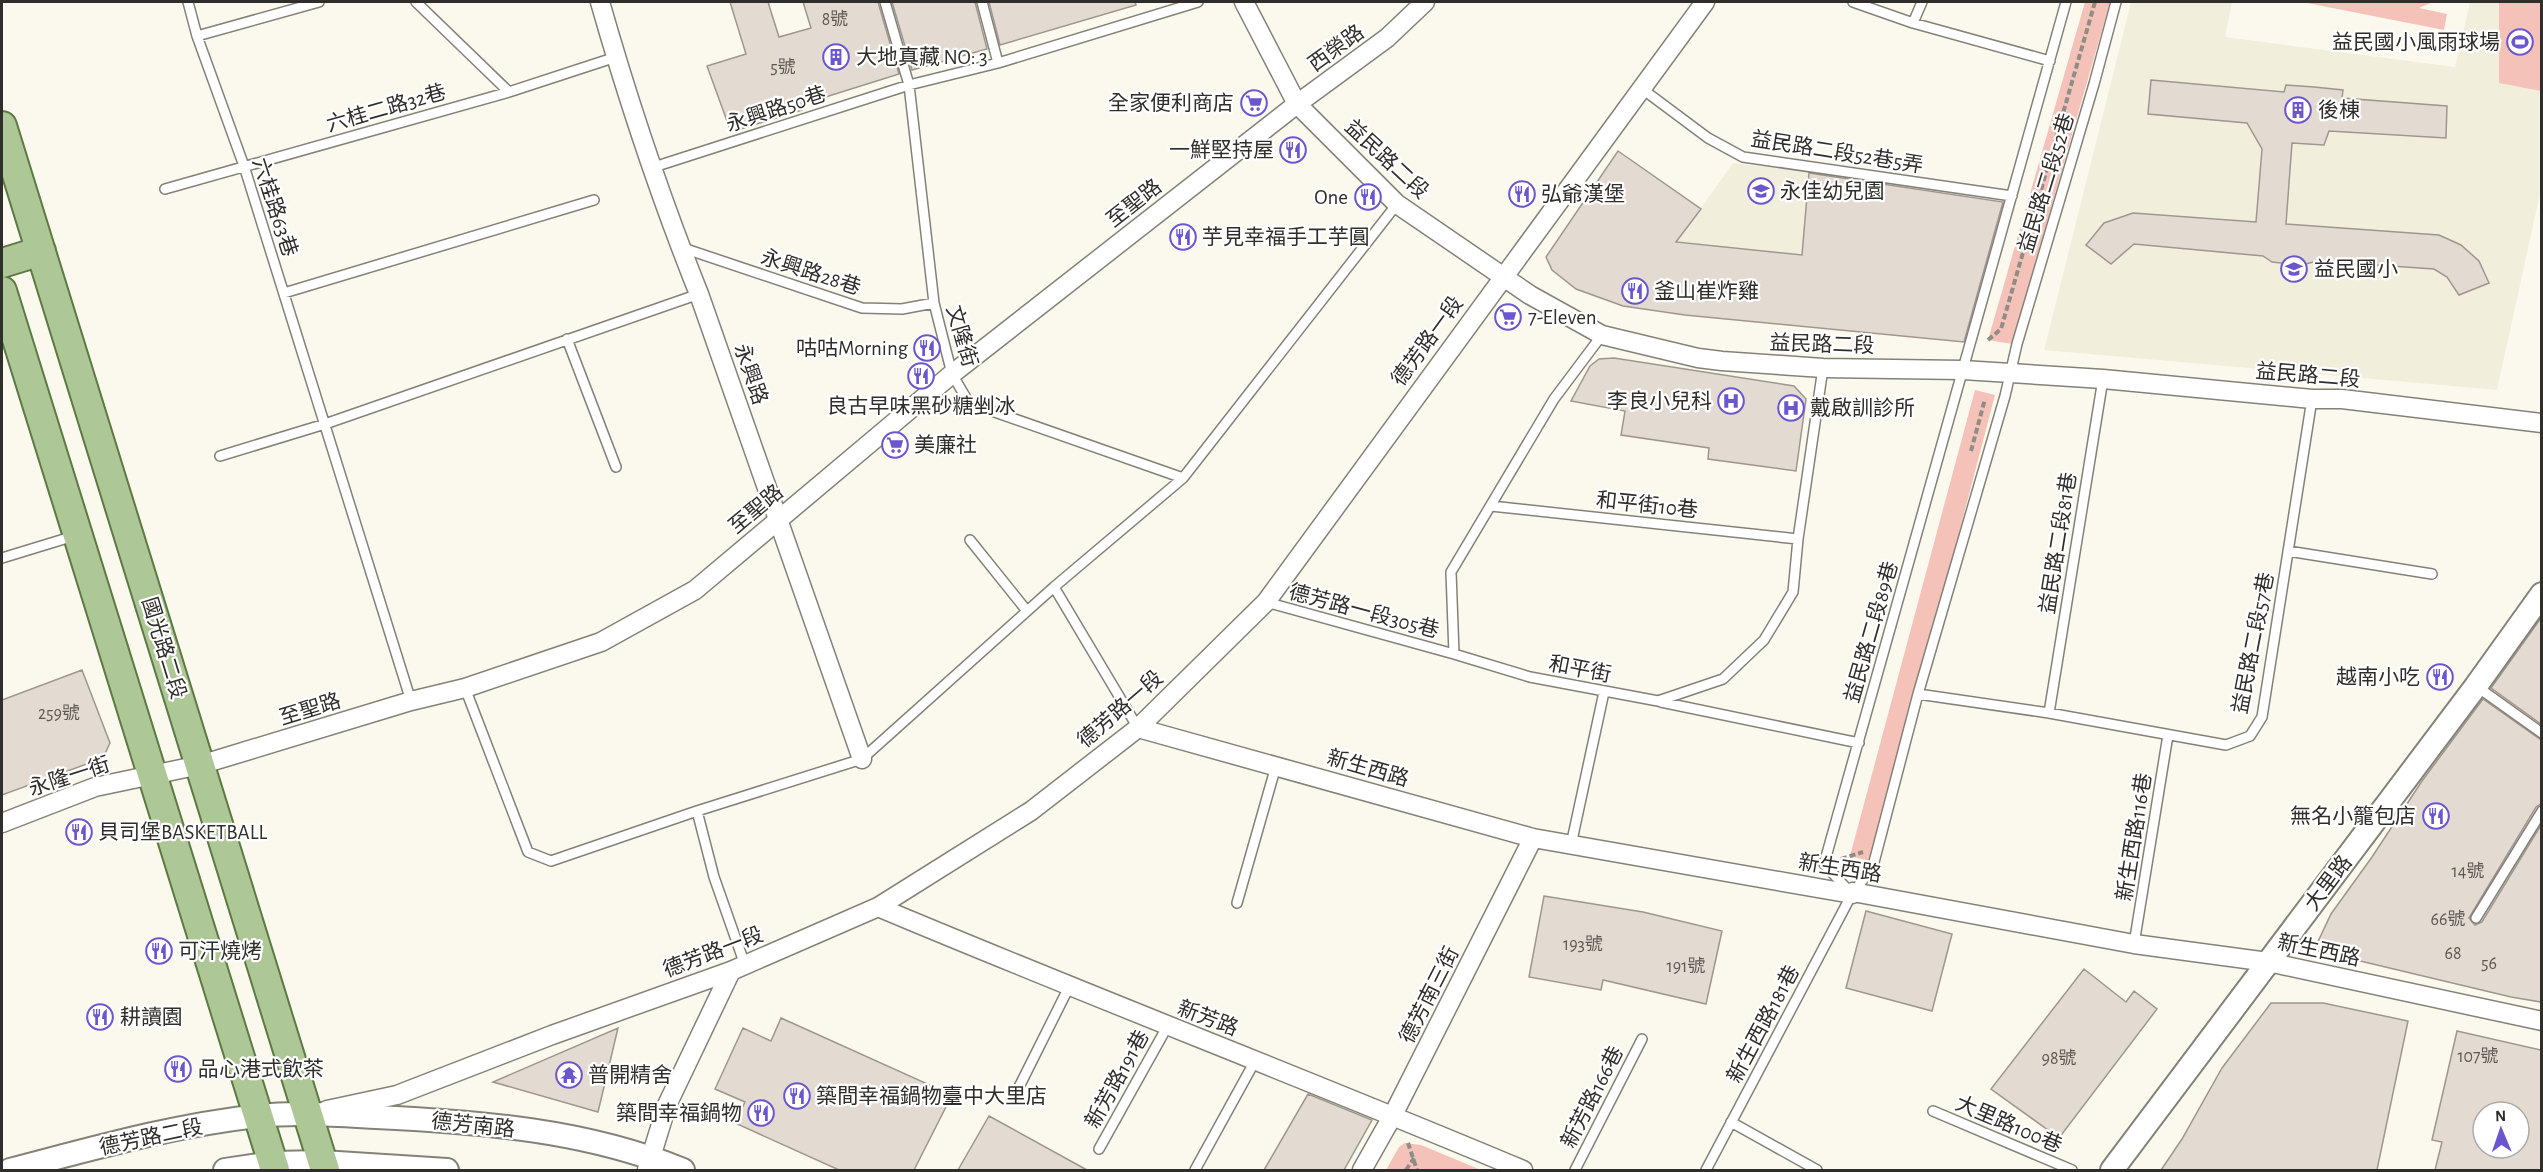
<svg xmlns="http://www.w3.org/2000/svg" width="2543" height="1172" font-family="'Alegreya Sans','Noto Sans TC',sans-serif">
<rect width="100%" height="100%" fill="#fbf9ee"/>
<path fill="#f2eedc" d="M2131,2h101l-7,35 230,30 15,-65h71v187l-44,201 -453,-40z
M1733,163l76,9 -7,83 -125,-13z"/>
<path fill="#f5c2b9" d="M2085,2h25l-98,342 -24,-4z
M2302,2h131l-14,6 28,6 -3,16z
M2499,2h42v89l-42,-8z
M1975,390l20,5 -122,467 -23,-6z
M1405,1143l16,2 60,25h-95l13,-23z"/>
<path fill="#e3dad2" stroke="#9f968f" stroke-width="1.5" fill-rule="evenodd" d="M730,2h38l11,35 32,-9 -8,-26h75l21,72 -99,31 2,5 -71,22 -24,-66 39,-12z
M892,2h83l12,47 -75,21z
M989,2h146l1,3 -136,40z
M2151,80l133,12 2,-7 28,2 29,3 -1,8 105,8 -1,32 -117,-7 -5,14 -32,-2 -6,81 153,11 22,10 18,16 10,22 -30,12 -12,-18 -13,-8 -116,-8 -17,4 -29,-3 -9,-6 -129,-12 -23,20 -25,-19 18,-22 29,-10 123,9 6,-73 -15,-26 -99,-9z
M1618,151l83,58 -25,33 126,13 7,-82 194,29 -39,140 -279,-27 -62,-9 -47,-17 -24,-19 -6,-13z
M1614,358l180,28 12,13 -10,72 -88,-12 1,-11 -88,-13 4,-24 -54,-10 19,-35 9,-7z
M2541,618v106l-50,-36z
M82,670l28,73 -7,15 -101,37v-95z
M2483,699l58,41v64l-5,3 -67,111 6,7 7,-3 59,-97v177l-30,-5 -197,-47 17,-36 41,-57 50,-76z
M1544,896l99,16 79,19 -16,73 -103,-24 -2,10 -72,-13z
M1866,911l86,23 -20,77 -86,-23z
M2084,969l42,33 8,-11 23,18 -98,129 -68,-49z
M2271,1003h52l85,18 -31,149h-216l21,-31 40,-71z
M781,1018l171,77 -38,75h-75l-104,-47 10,-21 -30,-13 28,-61 28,13z
M618,1028l-20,84 -105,-30z
M2457,1031l84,19v120h-106l7,-28 -10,-2zM2483,1112h36v36h-36z
M1308,1094l64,26 -28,50h-80z
M989,1116l98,54h-129z"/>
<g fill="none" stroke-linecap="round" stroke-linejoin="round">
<g stroke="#848278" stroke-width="12">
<path id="service" d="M188,2l9,34 47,130 167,535
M416,2l93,90
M885,2l24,83 25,218 18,71 17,29 214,75
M982,2l16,61
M1853,2l60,21 137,38
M1913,23l9,-21
M197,36l122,-34
M1641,88l67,50 35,19 269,39
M654,167l255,-82 89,-22 200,-61
M165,189l344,-97 107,-35
M680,247l182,61 40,1 32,-6
M284,293l310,-93
M1602,335l-48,64 -103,173 3,82 76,23 128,24 65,-22 41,-39 29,-48 5,-53 25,-171
M567,339l49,128
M220,456l105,-32 374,-130
M1491,506l307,33
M970,540l57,71
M2288,551l144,23
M2,558l72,-22
M1054,587l84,141
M1266,602l188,52
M2476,686l66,47
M465,688l63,164 23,9 146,-50 165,-52 192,-172 129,-109 214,-274
M1918,694l131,19 177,32 24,-9 12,-19 50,-318
M1661,702l198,41
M2049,713l54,-334
M697,811l17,66 31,88
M1571,845l33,-153
M1854,892l19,-26 45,-172 87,-298 12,-52 77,-260 22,-82
M1237,903l39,-137
M2476,918l66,-107
M2134,944l34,-209
M1013,1099l56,-112
M1933,1111l139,59
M1731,1122l86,48
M1099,1149l68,-122
M1195,1170l60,-109
M1575,1170l67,-131
M1706,1170l146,-276 -28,-30 242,-862"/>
</g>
<g stroke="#848278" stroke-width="21">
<path id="minor" d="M600,2c28,98 61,197 99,292l163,465
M1244,2l53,102 100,100 133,91 72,40 96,23 24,3 101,7 140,2 140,9 209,20h30l200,24
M1138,728l395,110 319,56 1,-2 281,52 134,18 274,59
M2,823l93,-36 105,-22 211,-64 54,-13 136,-46 94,-52 257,-216 345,-270 90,-66 38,-36
M878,907c214,90 431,173 645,263
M327,1110l70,-15 155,-60 179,-64 147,-64 153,-96 107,-83 128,-126 439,-600
M647,1170l20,-65 64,-134
M1362,1170l31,-55 140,-277"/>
</g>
<g stroke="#848278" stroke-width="26">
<path id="tertiary" d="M10,1170c81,-21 164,-45 248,-54 39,-4 79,-1 118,1 104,5 211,13 307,53
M225,1170l47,-7 50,-1 125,8
M2112,1170l364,-484 66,-92"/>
</g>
<g stroke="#5d7944" stroke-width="32">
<path id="primary" d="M2,126l323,1044
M2,263l39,-12
M2,291l273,879"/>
</g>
<path stroke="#8f8d86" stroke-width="4" stroke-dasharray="6 3" stroke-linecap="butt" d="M1988,340l13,-11 94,-327
M1971,451l14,-52
M1841,859l22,-7
M1408,1143l9,27
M1406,1170l8,-12"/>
<use href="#service" stroke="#fff" stroke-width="9"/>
<use href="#minor" stroke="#fff" stroke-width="18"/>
<use href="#tertiary" stroke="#fff" stroke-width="22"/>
<use href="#primary" stroke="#adc797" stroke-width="28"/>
</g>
<defs>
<g id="stadium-ring" transform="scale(1.35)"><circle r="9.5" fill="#fff" stroke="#6c56cf" stroke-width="1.5"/><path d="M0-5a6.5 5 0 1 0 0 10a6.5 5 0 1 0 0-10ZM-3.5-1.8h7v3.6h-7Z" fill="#6c56cf"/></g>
<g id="building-ring" transform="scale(1.35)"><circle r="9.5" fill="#fff" stroke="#6c56cf" stroke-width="1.5"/><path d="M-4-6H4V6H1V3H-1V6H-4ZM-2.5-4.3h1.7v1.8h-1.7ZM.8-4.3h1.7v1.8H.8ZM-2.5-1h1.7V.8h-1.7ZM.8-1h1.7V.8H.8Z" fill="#6c56cf"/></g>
<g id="supermarket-ring" transform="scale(1.35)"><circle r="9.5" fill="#fff" stroke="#6c56cf" stroke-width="1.5"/><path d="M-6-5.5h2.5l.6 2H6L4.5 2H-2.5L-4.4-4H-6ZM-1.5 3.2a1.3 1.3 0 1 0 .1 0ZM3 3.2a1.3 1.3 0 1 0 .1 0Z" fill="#6c56cf"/></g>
<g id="restaurant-ring" transform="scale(1.35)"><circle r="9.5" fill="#fff" stroke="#6c56cf" stroke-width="1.5"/><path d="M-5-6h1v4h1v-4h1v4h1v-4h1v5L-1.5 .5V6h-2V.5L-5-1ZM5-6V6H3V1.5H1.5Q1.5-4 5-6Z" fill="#6c56cf"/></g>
<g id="school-ring" transform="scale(1.35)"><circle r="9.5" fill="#fff" stroke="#6c56cf" stroke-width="1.5"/><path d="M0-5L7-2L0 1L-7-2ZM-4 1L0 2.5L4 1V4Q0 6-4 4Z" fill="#6c56cf"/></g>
<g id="hospital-ring" transform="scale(1.35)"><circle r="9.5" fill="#fff" stroke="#6c56cf" stroke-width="1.5"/><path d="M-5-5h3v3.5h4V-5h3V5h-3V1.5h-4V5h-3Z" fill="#6c56cf"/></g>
<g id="temple-ring" transform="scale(1.35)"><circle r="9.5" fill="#fff" stroke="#6c56cf" stroke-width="1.5"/><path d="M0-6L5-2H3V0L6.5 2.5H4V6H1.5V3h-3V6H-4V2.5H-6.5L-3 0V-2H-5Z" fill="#6c56cf"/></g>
</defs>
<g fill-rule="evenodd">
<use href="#stadium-ring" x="2520" y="42"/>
<use href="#building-ring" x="836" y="57"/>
<use href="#supermarket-ring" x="1254" y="103"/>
<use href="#building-ring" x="2298" y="110"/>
<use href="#restaurant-ring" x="1293" y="150"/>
<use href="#school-ring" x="1761" y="191"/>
<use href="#restaurant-ring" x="1522" y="194"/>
<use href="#restaurant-ring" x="1368" y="197"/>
<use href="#restaurant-ring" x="1183" y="237"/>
<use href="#school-ring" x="2294" y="269"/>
<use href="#restaurant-ring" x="1635" y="291"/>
<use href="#supermarket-ring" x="1508" y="317"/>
<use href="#restaurant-ring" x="927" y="348"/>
<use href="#restaurant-ring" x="921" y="376"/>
<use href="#hospital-ring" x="1731" y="401"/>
<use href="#hospital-ring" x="1791" y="408"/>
<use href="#supermarket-ring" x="895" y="445"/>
<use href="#restaurant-ring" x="2440" y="677"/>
<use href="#restaurant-ring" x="2436" y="816"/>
<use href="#restaurant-ring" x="79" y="832"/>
<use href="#restaurant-ring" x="159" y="951"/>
<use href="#restaurant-ring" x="100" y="1017"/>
<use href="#restaurant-ring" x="178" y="1069"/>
<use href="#temple-ring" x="569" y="1075"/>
<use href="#restaurant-ring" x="797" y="1096"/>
<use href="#restaurant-ring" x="761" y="1113"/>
</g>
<g text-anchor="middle" stroke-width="4.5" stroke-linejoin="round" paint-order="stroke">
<g font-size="18" fill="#5c5954">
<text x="835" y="25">8號</text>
<text x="783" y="73">5號</text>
<text x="59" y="719">259號</text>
<text x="2468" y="877">14號</text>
<text x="2448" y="925">66號</text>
<text x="1583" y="950">193號</text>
<text x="2453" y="959">68</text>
<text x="2489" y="969">56</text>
<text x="1686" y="972">191號</text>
<text x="2478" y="1062">107號</text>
<text x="2059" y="1064">98號</text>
</g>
<g font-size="21" fill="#2f2e2a" stroke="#fff" text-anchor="start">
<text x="2500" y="49" text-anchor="end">益民國小風雨球場</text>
<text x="856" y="64">大地真藏 NO: 3</text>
<text x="1234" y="110" text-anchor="end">全家便利商店</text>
<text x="2318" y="117">後棟</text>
<text x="1274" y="157" text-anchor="end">一鮮堅持屋</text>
<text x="1780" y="198">永佳幼兒園</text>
<text x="1541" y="201">弘爺漢堡</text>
<text x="1348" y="204" text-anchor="end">One</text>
<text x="1202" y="244">芋見幸福手工芋圓</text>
<text x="2314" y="276">益民國小</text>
<text x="1654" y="298">釜山崔炸雞</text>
<text x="1528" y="324">7-Eleven</text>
<text x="908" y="355" text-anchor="end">咕咕Morning</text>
<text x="1712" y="408" text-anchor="end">李良小兒科</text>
<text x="921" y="413" text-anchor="middle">良古早味黑砂糖剉冰</text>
<text x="1810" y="415">戴啟訓診所</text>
<text x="914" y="452">美廉社</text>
<text x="2420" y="684" text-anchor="end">越南小吃</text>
<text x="2416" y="823" text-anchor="end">無名小籠包店</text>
<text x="98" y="839">貝司堡BASKETBALL</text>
<text x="178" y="958">可汗燒烤</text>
<text x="120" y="1024">耕讀園</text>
<text x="198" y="1076">品心港式飲茶</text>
<text x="588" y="1082">普開精舍</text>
<text x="816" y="1103">築間幸福鍋物臺中大里店</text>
<text x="742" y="1120" text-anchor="end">築間幸福鍋物</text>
</g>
<g font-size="21" fill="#2f2e2a" stroke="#fff">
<text transform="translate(1336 48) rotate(-36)" y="7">西榮路</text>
<text transform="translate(386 108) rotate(-16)" y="7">六桂二路32巷</text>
<text transform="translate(776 109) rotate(-18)" y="7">永興路50巷</text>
<text transform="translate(1837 152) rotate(9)" y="7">益民路二段52巷5弄</text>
<text transform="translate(1387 159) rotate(43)" y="7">益民路二段</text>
<text transform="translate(2046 183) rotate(-73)" y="7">益民路二段52巷</text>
<text transform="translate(1134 203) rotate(-38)" y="7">至聖路</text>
<text transform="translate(275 207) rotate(72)" y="7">六桂路63巷</text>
<text transform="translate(811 272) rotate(18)" y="7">永興路28巷</text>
<text transform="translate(962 336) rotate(74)" y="7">文隆街</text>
<text transform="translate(1427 341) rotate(-54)" y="7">德芳路一段</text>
<text transform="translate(1822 344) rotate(2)" y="7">益民路二段</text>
<text transform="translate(751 374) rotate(71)" y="7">永興路</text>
<text transform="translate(2308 375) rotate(5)" y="7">益民路二段</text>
<text transform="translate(1647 505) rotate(6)" y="7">和平街10巷</text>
<text transform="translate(756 509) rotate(-40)" y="7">至聖路</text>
<text transform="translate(2058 543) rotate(-81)" y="7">益民路二段81巷</text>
<text transform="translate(1364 611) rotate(15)" y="7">德芳路一段305巷</text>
<text transform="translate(1871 632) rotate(-74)" y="7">益民路二段89巷</text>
<text transform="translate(2253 643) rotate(-79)" y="7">益民路二段57巷</text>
<text transform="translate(164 648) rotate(73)" y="7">國光路二段</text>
<text transform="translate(1580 669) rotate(11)" y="7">和平街</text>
<text transform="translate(310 709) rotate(-17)" y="7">至聖路</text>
<text transform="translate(1120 709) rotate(-41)" y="7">德芳路一段</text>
<text transform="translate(1368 768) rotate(16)" y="7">新生西路</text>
<text transform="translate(69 776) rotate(-18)" y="7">永隆一街</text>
<text transform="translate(2134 837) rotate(-81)" y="7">新生西路116巷</text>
<text transform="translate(1840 868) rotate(9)" y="7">新生西路</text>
<text transform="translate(2328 883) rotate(-53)" y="7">大里路</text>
<text transform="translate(2319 950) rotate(12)" y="7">新生西路</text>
<text transform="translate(713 952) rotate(-21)" y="7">德芳路一段</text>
<text transform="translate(1429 995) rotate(-63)" y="7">德芳南三街</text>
<text transform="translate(1208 1018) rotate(21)" y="7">新芳路</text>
<text transform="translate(1763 1024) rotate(-62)" y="7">新生西路181巷</text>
<text transform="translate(1117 1079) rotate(-61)" y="7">新芳路191巷</text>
<text transform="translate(1592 1097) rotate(-63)" y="7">新芳路166巷</text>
<text transform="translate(2009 1124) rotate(23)" y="7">大里路100巷</text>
<text transform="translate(473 1125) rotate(6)" y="7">德芳南路</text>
<text transform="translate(151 1137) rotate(-12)" y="7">德芳路二段</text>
</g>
</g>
<rect width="2543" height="1172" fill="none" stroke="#2f2e2a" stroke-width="6"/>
<g transform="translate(2501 1130) rotate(358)"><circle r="28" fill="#ffffff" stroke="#acabaa" stroke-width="1.5"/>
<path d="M0-4.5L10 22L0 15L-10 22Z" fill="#6c56cf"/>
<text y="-9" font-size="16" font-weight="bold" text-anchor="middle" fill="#2f2e2a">N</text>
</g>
</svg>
